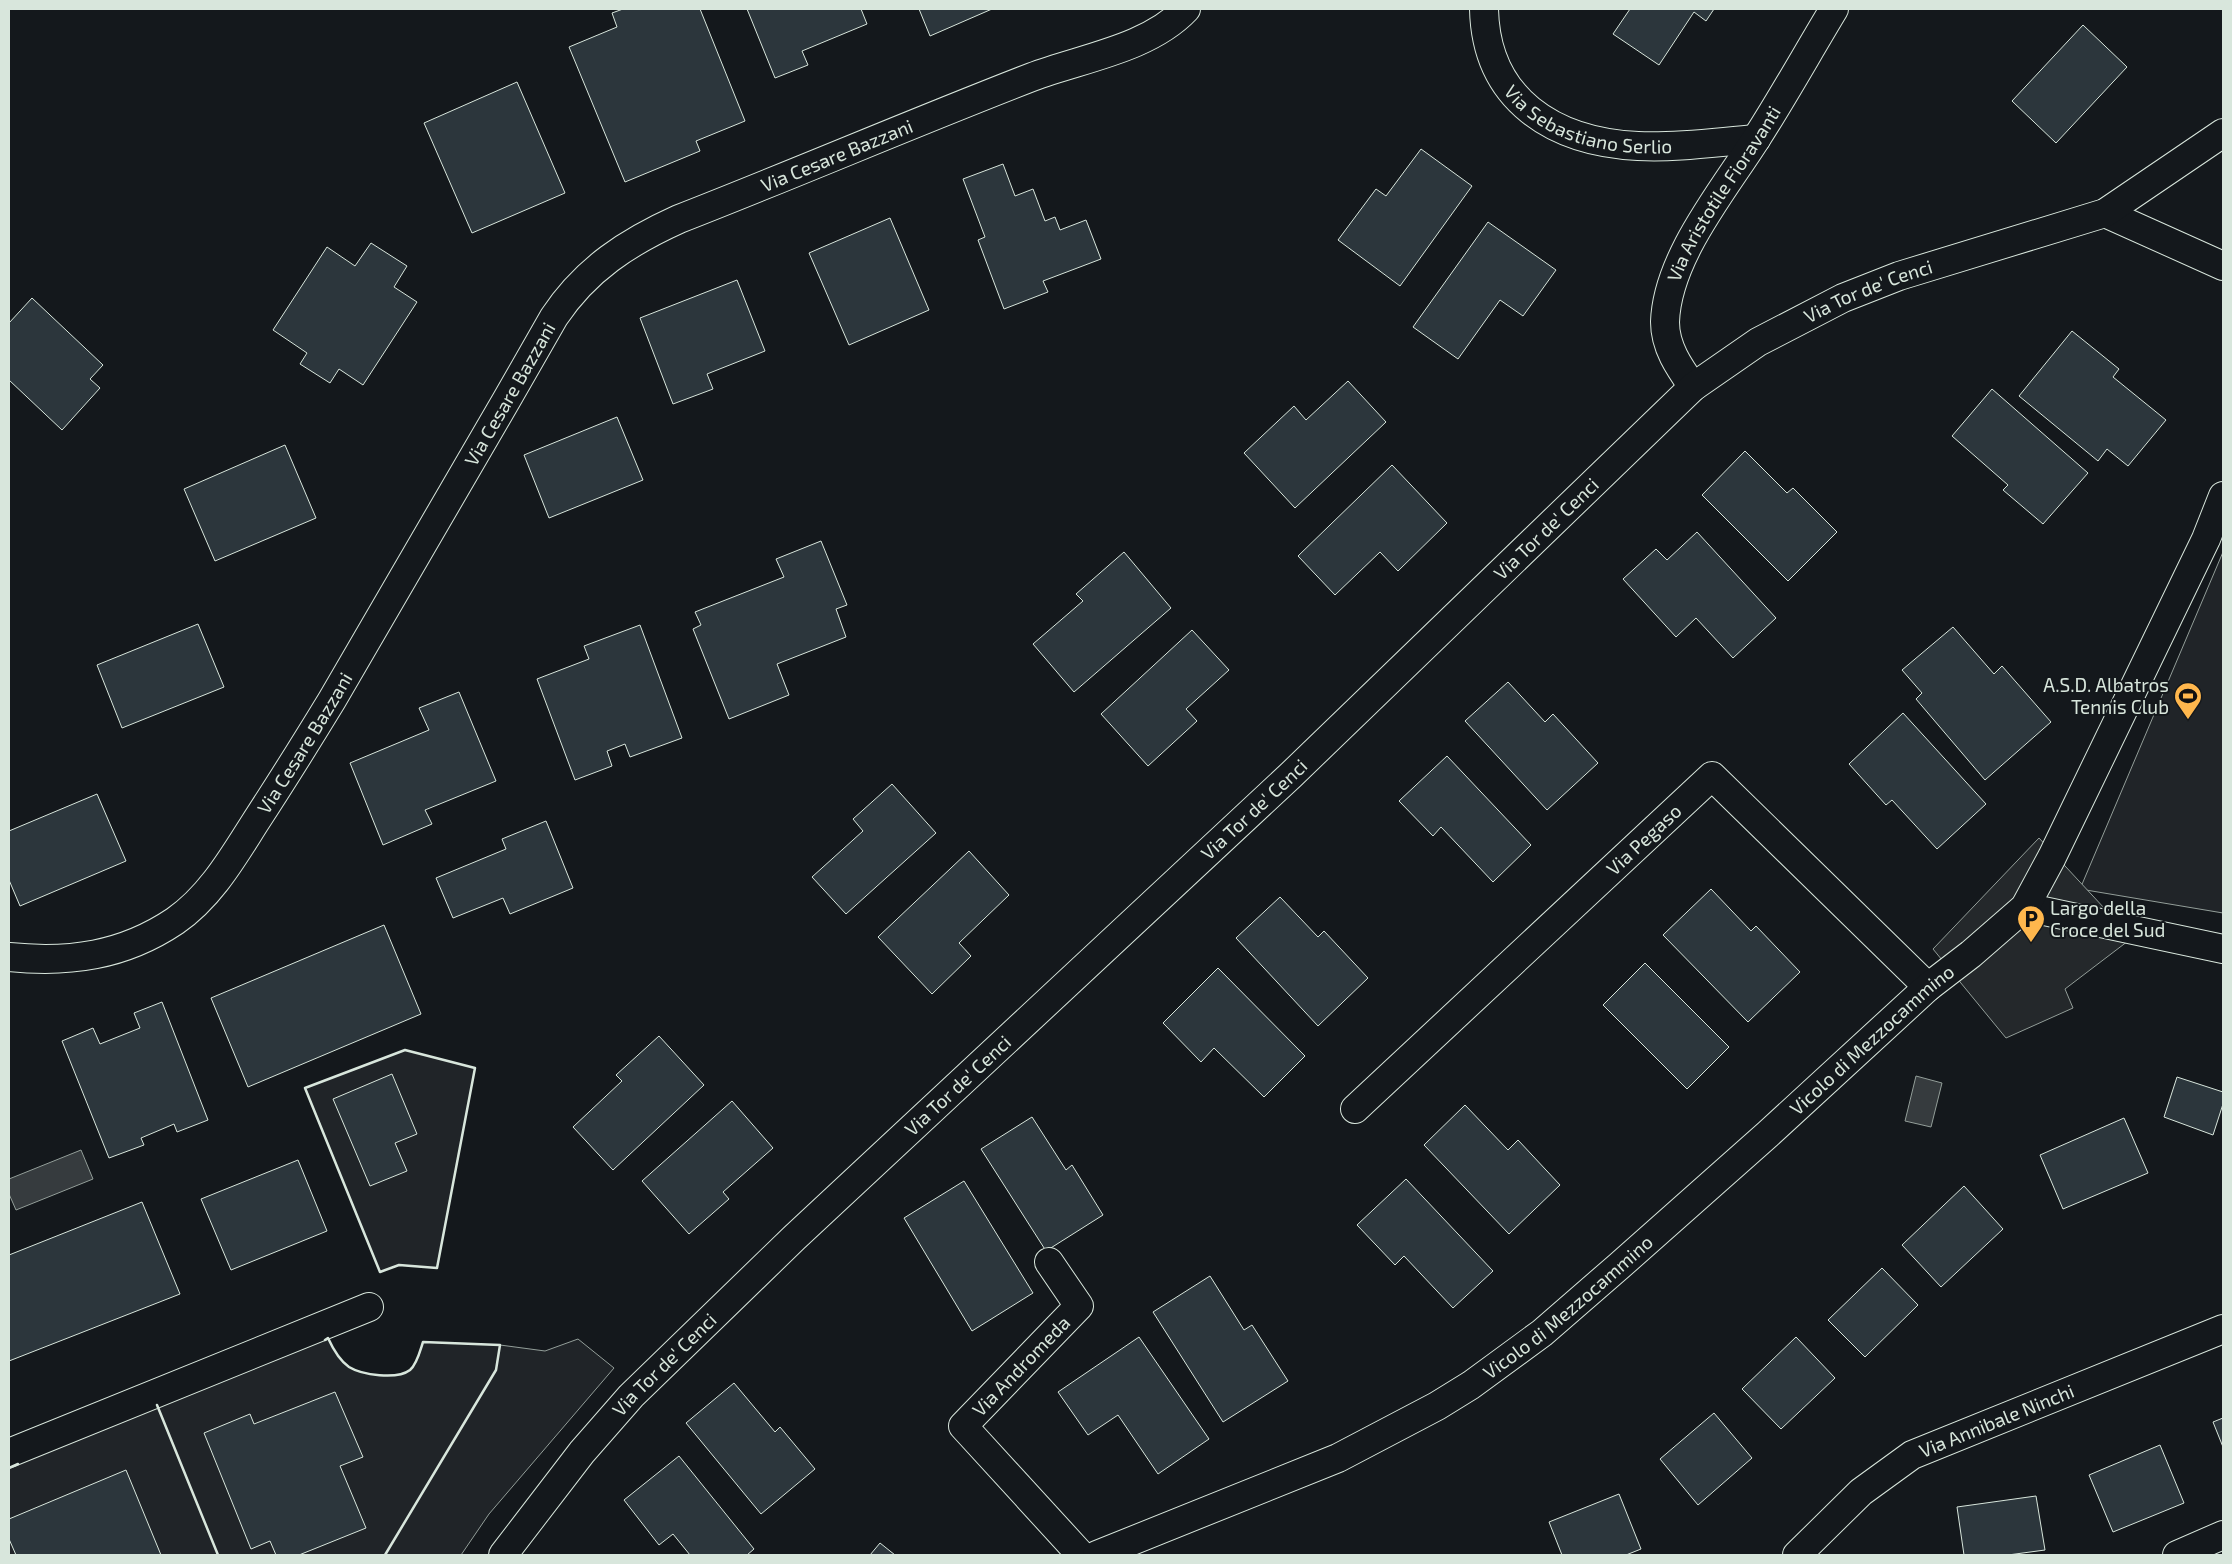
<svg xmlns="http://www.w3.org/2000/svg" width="2232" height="1564" font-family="'Exo 2',sans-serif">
<rect width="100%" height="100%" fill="#14181c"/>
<path fill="#202428" stroke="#939e99" d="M2223,552v361l-143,-24z
M405,1050l70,18 -38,200 -38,-3 -19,7 -75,-184z
M328,1338c5,11 11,22 21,29 13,8 48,13 61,3 7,-6 10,-19 13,-28l77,3 45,6 33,-12 36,29 -125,146 -28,41h-452v-87l147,-63z"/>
<path fill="#24282b" stroke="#939e99" d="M2039,838l93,100 -67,51 8,19 -67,30 -73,-89z"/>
<path fill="#363b3e" stroke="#939e99" d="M1916,1076l26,7 -11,44 -26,-6z
M81,1150l12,29 -77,31 -7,-16v-15z"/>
<path fill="#2c363c" stroke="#d8e6dc" d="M623,9h77l45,112 -49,20 4,10 -75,31 -56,-135 48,-20 -5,-14z
M747,9h114l6,15 -65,27 6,14 -33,13z
M919,9h73l-62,27z
M1630,9h84l-8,12 -12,-9 -35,53 -46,-31z
M2083,25l44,42 -71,76 -44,-42z
M517,82l48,111 -93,40 -48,-110z
M1421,149l51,37 -72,100 -62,-46 38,-51 10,7z
M1003,164l12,32 18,-7 12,32 10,-4 5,13 26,-10 15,39 -58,22 5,11 -44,17 -26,-69 7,-3 -22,-58z
M890,218l39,92 -80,35 -40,-92z
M1488,222l68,48 -33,46 -23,-16 -42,59 -45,-32z
M371,243l36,23 -13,21 23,15 -54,83 -24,-16 -9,14 -30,-19 7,-11 -34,-23 54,-83 28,19z
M737,280l28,71 -58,23 6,15 -40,15 -33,-86z
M32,298l71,67 -13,14 10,9 -38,42 -53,-50v-57z
M2072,331l47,38 -6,8 53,43 -38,46 -21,-17 -9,12 -79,-65z
M1348,381l38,41 -91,86 -51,-55 50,-47 12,14z
M1992,389l96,84 -45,51 -40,-34 5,-5 -56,-49z
M617,417l26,63 -94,38 -25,-63z
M285,445l31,73 -101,43 -31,-72z
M1745,451l42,42 6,-5 44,44 -49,49 -86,-86z
M1392,465l55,58 -49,48 -18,-19 -45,43 -37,-39z
M1697,532l79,86 -43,40 -37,-40 -20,19 -53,-58 33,-30 11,11z
M821,541l26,64 -11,4 10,28 -69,27 12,31 -60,24 -36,-90 8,-4 -6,-13 89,-35 -8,-18z
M1124,552l47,56 -97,84 -41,-48 50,-43 -7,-7z
M198,624l26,63 -102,41 -25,-63z
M640,625l42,113 -52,19 -5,-13 -18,7 5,15 -37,14 -38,-101 52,-20 -5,-13z
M1953,627l41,47 8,-8 49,56 -66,58 -69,-81 6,-6 -20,-23z
M1192,630l37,40 -43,39 11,12 -49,45 -47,-52z
M1508,682l37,40 8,-8 45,49 -51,47 -82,-89z
M459,692l37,89 -71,29 7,14 -49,21 -33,-82 79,-33 -10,-22z
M1903,713l83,91 -49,45 -45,-49 -6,5 -37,-41z
M1447,756l84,89 -38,37 -52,-55 -8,9 -34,-35z
M892,784l44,49 -90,81 -34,-37 51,-46 -10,-12z
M97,794l29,67 -106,45 -11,-26v-49z
M546,821l27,67 -63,26 -7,-16 -50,20 -17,-40 70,-29 -4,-10z
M969,851l40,44 -50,48 12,13 -39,38 -54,-57z
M1711,889l40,42 5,-5 44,46 -52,50 -85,-87z
M1280,897l38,40 6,-6 44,47 -50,48 -82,-88z
M384,925l37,89 -173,73 -37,-89z
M1645,963l84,84 -42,42 -84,-84z
M1218,968l87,88 -41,41 -50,-49 -13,14 -38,-39z
M162,1002l46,118 -31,12 -3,-8 -33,14 3,7 -35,13 -47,-117 31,-13 7,16 40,-16 -6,-15z
M659,1036l45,49 -91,85 -40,-43 49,-46 -6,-6z
M392,1074l25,60 -22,9 12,28 -37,15 -37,-87z
M2177,1077l46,15v12l-10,31 -49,-18z
M732,1101l41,47 -50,44 6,7 -40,35 -47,-53z
M1465,1105l43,45 10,-10 42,45 -51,49 -85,-89z
M1032,1117l34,53 6,-5 31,50 -57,36 -65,-102z
M2124,1118l24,55 -85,36 -23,-54z
M298,1160l29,71 -96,39 -30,-71z
M1406,1179l87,92 -40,37 -49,-52 -9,9 -38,-40z
M964,1181l69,112 -61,38 -68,-113z
M1964,1186l39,43 -62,58 -39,-42z
M142,1202l38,92 -171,67v-106z
M1882,1268l36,37 -53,52 -37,-37z
M1210,1276l34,54 8,-5 36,56 -65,41 -70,-110z
M1139,1337l70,102 -51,35 -40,-59 -30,20 -30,-43z
M1796,1337l39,41 -54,51 -39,-40z
M734,1383l41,49 5,-5 35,42 -54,45 -75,-91z
M335,1392l28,65 -23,9 26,62 -67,27h-23l-6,-14 -19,8 -47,-116 46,-19 4,10z
M1714,1413l38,45 -54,47 -38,-46z
M2223,1418v29l-10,-25z
M2160,1445l24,58 -71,29 -24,-57z
M679,1456l75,93 -7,6h-57l-17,-21 -14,11 -35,-45z
M126,1470l35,85h-145l-7,-16v-20z
M1619,1494l22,55 -15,6h-64l-13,-33z
M2036,1496l9,54 -37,5h-44l-7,-48z
M880,1543l15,12h-25z"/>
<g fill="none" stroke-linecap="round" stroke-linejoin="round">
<g stroke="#d8e6dc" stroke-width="30">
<g id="minor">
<path id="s1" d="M1484,9c2,91 70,133 154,137 39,2 79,-4 118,-7"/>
<path d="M2105,213l118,53"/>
<path id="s2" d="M1693,387c-14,-20 -28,-40 -28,-65 2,-64 58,-131 91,-183 27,-42 52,-87 78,-130"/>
<path d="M2025,907l198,42"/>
<path id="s3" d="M9,957c60,6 114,-1 166,-36 36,-25 58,-64 81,-100 26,-40 51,-80 76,-121 75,-128 149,-255 222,-383 32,-48 74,-75 125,-98 118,-46 234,-96 353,-142 50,-19 116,-28 154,-68"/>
<path id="s4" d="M1355,1109l357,-333 216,211"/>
<path d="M1049,1262l30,44 -116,120 118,129"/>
<path d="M9,1453l360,-146"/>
<path id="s5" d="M503,1555l79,-103 49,-56 163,-158 497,-463 402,-388 65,-45 85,-44 56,-22 206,-63 118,-80"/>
<path id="s6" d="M1097,1555l241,-97 99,-52 34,-21 71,-52 76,-66 150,-133 160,-147 43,-33 54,-47 27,-50 154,-318 17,-43"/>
<path id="s7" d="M1797,1555l64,-63 51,-37 311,-126"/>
<path d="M2177,1555l46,-20"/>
</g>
</g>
<use href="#minor" stroke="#14181c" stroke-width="28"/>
<path stroke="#d8e6dc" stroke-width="2.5" d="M405,1050l70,18 -38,200 -38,-3 -19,7 -75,-184z
M325,1340l3,-2c5,11 11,22 21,29 13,8 48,13 61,3 7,-6 10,-19 13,-28l77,3 -4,25 -111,185
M157,1405l61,150
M9,1468l9,-4"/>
</g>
<defs>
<g id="stadium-pin" transform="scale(1.4375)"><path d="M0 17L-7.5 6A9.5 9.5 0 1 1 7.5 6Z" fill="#ffb74d" stroke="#14181c"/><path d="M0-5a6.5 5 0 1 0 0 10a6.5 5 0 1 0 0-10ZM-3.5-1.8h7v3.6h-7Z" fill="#111"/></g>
<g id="parking-pin" transform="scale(1.4375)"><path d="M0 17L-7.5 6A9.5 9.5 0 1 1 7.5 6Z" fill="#ffb74d" stroke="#14181c"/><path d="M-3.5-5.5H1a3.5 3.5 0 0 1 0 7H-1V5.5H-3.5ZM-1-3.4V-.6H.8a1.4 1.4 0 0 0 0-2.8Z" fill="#111"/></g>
</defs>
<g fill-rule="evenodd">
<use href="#stadium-pin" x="2188" y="696"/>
<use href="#parking-pin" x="2031" y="919"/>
</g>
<g text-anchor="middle" stroke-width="4" stroke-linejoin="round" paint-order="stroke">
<g font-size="19" fill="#d8e6dc" stroke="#14181c">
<text dy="7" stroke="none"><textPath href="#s1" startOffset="174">Via Sebastiano Serlio</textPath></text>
<text dy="7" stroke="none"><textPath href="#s3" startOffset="1220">Via Cesare Bazzani</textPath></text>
<text dy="7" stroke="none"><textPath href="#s2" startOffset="215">Via Aristotile Fioravanti</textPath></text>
<text dy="7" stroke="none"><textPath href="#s5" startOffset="1870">Via Tor de' Cenci</textPath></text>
<text dy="7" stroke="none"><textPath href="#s3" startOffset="800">Via Cesare Bazzani</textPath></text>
<text dy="7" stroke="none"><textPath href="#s5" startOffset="1465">Via Tor de' Cenci</textPath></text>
<text dy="7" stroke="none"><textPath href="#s3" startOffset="395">Via Cesare Bazzani</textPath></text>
<text dy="7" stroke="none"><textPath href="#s5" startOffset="1060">Via Tor de' Cenci</textPath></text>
<text dy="7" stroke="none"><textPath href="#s4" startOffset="395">Via Pegaso</textPath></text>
<text dy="7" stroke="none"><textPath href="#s6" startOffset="941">Vicolo di Mezzocammino</textPath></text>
<text dy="7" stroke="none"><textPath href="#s5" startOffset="655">Via Tor de' Cenci</textPath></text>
<text dy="7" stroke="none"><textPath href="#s6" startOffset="536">Vicolo di Mezzocammino</textPath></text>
<text dy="7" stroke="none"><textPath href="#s5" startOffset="250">Via Tor de' Cenci</textPath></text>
<text transform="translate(1021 1366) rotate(-46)" y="7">Via Andromeda</text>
<text dy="7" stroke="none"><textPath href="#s7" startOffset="244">Via Annibale Ninchi</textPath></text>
</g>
<g font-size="19" fill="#d8e6dc" stroke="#14181c" text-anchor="end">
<text x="2169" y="692">A.S.D. Albatros<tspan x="2169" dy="22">Tennis Club</tspan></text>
<text x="2050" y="915" text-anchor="start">Largo della<tspan x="2050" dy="22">Croce del Sud</tspan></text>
</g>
</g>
<rect width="2232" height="1564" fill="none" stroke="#d8e6dc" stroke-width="20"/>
</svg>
